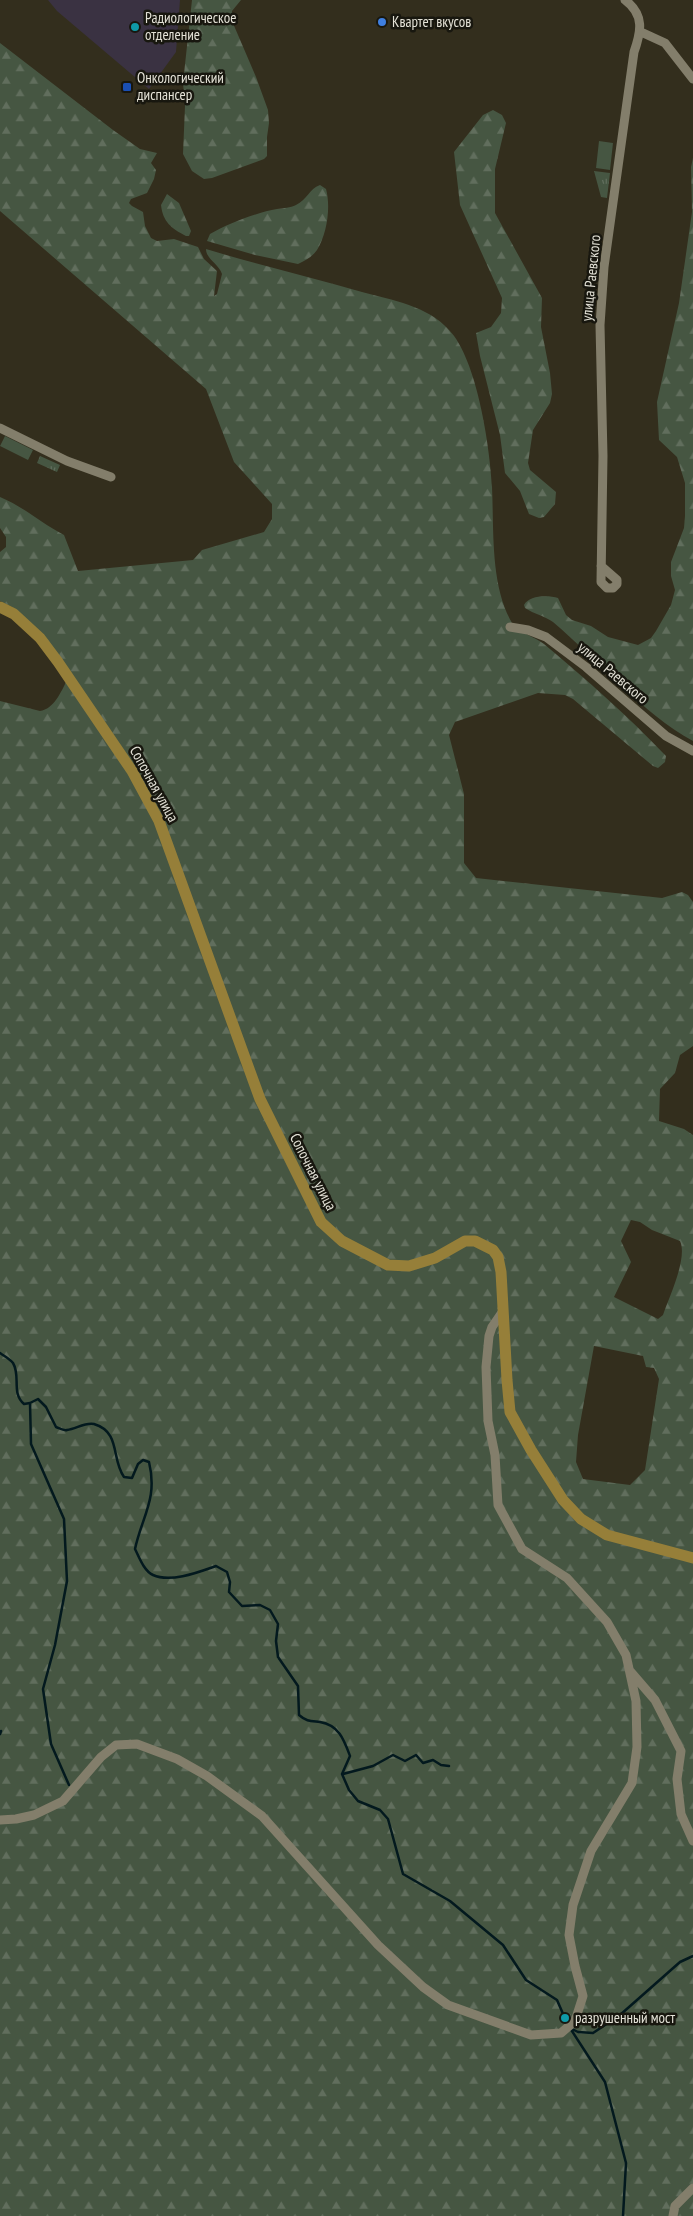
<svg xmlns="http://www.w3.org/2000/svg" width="693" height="2216" font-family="'PT Sans Narrow',sans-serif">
<defs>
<pattern id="forest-firs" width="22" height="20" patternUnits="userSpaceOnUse" patternTransform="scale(1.25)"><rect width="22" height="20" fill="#465642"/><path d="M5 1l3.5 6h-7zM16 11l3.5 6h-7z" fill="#616e5d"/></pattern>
<pattern id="park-tufts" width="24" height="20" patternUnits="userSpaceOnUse" patternTransform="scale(1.25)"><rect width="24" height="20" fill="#465642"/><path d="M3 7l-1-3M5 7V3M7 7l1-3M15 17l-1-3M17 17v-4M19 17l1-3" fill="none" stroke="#616e5d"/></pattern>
</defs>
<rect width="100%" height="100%" fill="#332e1d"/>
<path fill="#3a3242" d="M48,0h132l-4,52 -27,37 -92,-78z"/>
<path fill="url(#forest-firs)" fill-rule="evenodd" d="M192,0h49l-9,11v10l24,56 12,33 1,13 -2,14v19l-3,3 -52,19 -8,1 -12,-8 -9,-17 2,-48 -2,-23z
M0,43l113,87 27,19 17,4 -6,10 5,7 -2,9 -7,14 -16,6 -2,4 3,3 11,6 2,14 6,12 6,3 17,-2 24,8 6,12 13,12 -3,25 3,-2 5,-20c-3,-10 -16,-15 -16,-25 52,16 105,28 156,43 30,8 66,14 87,38 28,29 41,117 43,157 2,42 -2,98 20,136 6,9 23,14 32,21 42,35 84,72 122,112l-1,6 -7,6 -5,-2 -80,-67 -8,-4 -27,-2 -83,29 -6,13 15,59v69l12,15 186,20 20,-6 6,3 5,7v144l-13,9 -5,18 -15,16 -1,32 25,8 9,6v1081h-693v-1515l40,10c14,-2 21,-19 27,-31l-55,-73 -12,-6v-49l6,-5v-10l-6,-9v-31c24,10 41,26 64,38l14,36 115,-11 9,-10 62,-18 8,-13v-15l-38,-42 -28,-73 -206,-178zM631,1220l9,2 12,8 28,11c8,17 -11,56 -17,74l-5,4 -44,-22 17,-35 -10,-21zM594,1346l49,10 3,11 8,1 5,11 -14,91 -15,15 -47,-6 -7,-17 2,-27z
M493,110l9,5 4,8 -11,46v44l47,85 -1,29 9,46 2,21 -2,9 -17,27 -5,33 2,7 26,22 -1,12 -11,13 -5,1 -10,-4 -9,-23 -15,-18 -5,-38 -20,-79 -4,-23 15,-6 10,-14 1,-15 -42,-93 -6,-53 29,-37z
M693,158v583c-51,-28 -95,-81 -140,-119 -8,-6 -19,-8 -28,-14l-1,-3c5,-10 24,-10 34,-7l8,17 6,5 19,6 17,11 30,8 13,-7 5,-7 15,-26 4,-15 -4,-14v-14l13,-34 1,-12v-33l-8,-26 -18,-17 -2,-38 22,-99 13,-91 -1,-45z
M320,185l6,4c5,18 1,45 -9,61 -5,7 -11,10 -19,14l-43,-9 -48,-14 3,-7c17,-10 48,-22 67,-25 7,-1 13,-1 19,-4 11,-5 13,-16 24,-20z
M167,194l12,9 12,28 -2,5h-3c-15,-8 -23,-14 -25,-31z"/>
<path fill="url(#park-tufts)" d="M594,171l16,2 -3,25 -6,-1z
M40,456l20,9 -3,7 -20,-9z"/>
<path fill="#465642" d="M599,141l14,2 -3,27 -14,-2z
M5,436l28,14 -5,10 -28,-14z"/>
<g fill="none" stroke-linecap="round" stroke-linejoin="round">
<path stroke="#03191e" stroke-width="2.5" d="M0,1353c4,3 10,6 13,10 8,13 -2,30 11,41l6,-1 1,41 33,75 3,62 -12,64 -12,44 8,55 18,41
M30,1403l8,-4 8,8 10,20c3,1 8,4 11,3 9,-1 18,-8 27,-6 27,8 17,35 30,53l8,1 6,-14 5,-4 6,2c9,37 -7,54 -14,87 4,8 9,22 18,26 18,8 46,-3 63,-9l11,6 3,10 -1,10 13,14 18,-1 10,5 8,14 -2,17 2,16 20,29 1,29c8,7 12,6 21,7 19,3 24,18 30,34l-8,18 7,16 9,11 22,9 8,9 15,55 47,27 53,44 23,35 31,20 10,23
M0,1734l1,-3
M343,1774l30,-8 20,-11 12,6 11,-6 7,8 10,-3 8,5 8,1
M570,2028l35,54 21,81 -3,53
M570,2028l8,4 15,1 27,-18 60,-53 13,-6"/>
<path stroke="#837e6b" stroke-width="9" d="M641,32l24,11 28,36
M0,428l67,33 44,16
M601,566l16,14v4l-4,4h-6l-6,-6 2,-126 -3,-131 4,-58 30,-215c7,-20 11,-37 -9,-52
M510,627l18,3 18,7 40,30 80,69 27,15
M630,1671l25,29 26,51 -4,28 4,35 12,27
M0,1820l16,-1 18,-4 29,-14 38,-44 15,-12 21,-1 40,15 30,17 55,40 116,129 45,42 25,18 83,30 30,-2 14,-12 8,-25 -8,-30 -6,-31 4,-30 18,-54 41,-68 5,-36 -1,-46 -10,-46 -19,-33 -40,-44 -45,-29 -24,-44 -3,-50 -7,-34 -2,-54 3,-31 3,-9 11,-16
M673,2216l2,-10 18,-18"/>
<path stroke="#967f39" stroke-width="11" d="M0,607l14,7 26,24 18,24 74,109 27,50 101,278 61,123 21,19 46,24 21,1 26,-8 30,-17h10l18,9 5,7 3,15 6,108 3,32 21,38 32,50 18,19 26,16 86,23"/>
</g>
<circle fill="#3f7fe0" stroke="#18170f" stroke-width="2" cx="382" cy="22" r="5"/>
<g fill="#0f9aa8" stroke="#18170f" stroke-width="2">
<circle cx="135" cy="27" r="5"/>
<circle cx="565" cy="2018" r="5"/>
</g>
<rect fill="#1a4fb4" stroke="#18170f" stroke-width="2" x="122" y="82" width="10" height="10" rx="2.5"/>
<g text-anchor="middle" stroke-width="5" stroke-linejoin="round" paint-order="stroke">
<g font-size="15" fill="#e4e2d7" stroke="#18170f" text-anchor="start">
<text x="145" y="23">Радиологическое<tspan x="145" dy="17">отделение</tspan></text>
<text x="392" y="27">Квартет вкусов</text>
<text x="137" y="83">Онкологический<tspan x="137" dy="17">диспансер</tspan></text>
<text x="575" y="2023">разрушенный мост</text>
</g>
<g font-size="15" fill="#e4e2d7" stroke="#18170f">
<text transform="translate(591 278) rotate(-84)" y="5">улица Раевского</text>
<text transform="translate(613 673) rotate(40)" y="5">улица Раевского</text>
<text transform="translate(154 784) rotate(61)" y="5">Сопочная улица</text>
<text transform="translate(313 1172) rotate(63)" y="5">Сопочная улица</text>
</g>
</g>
</svg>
